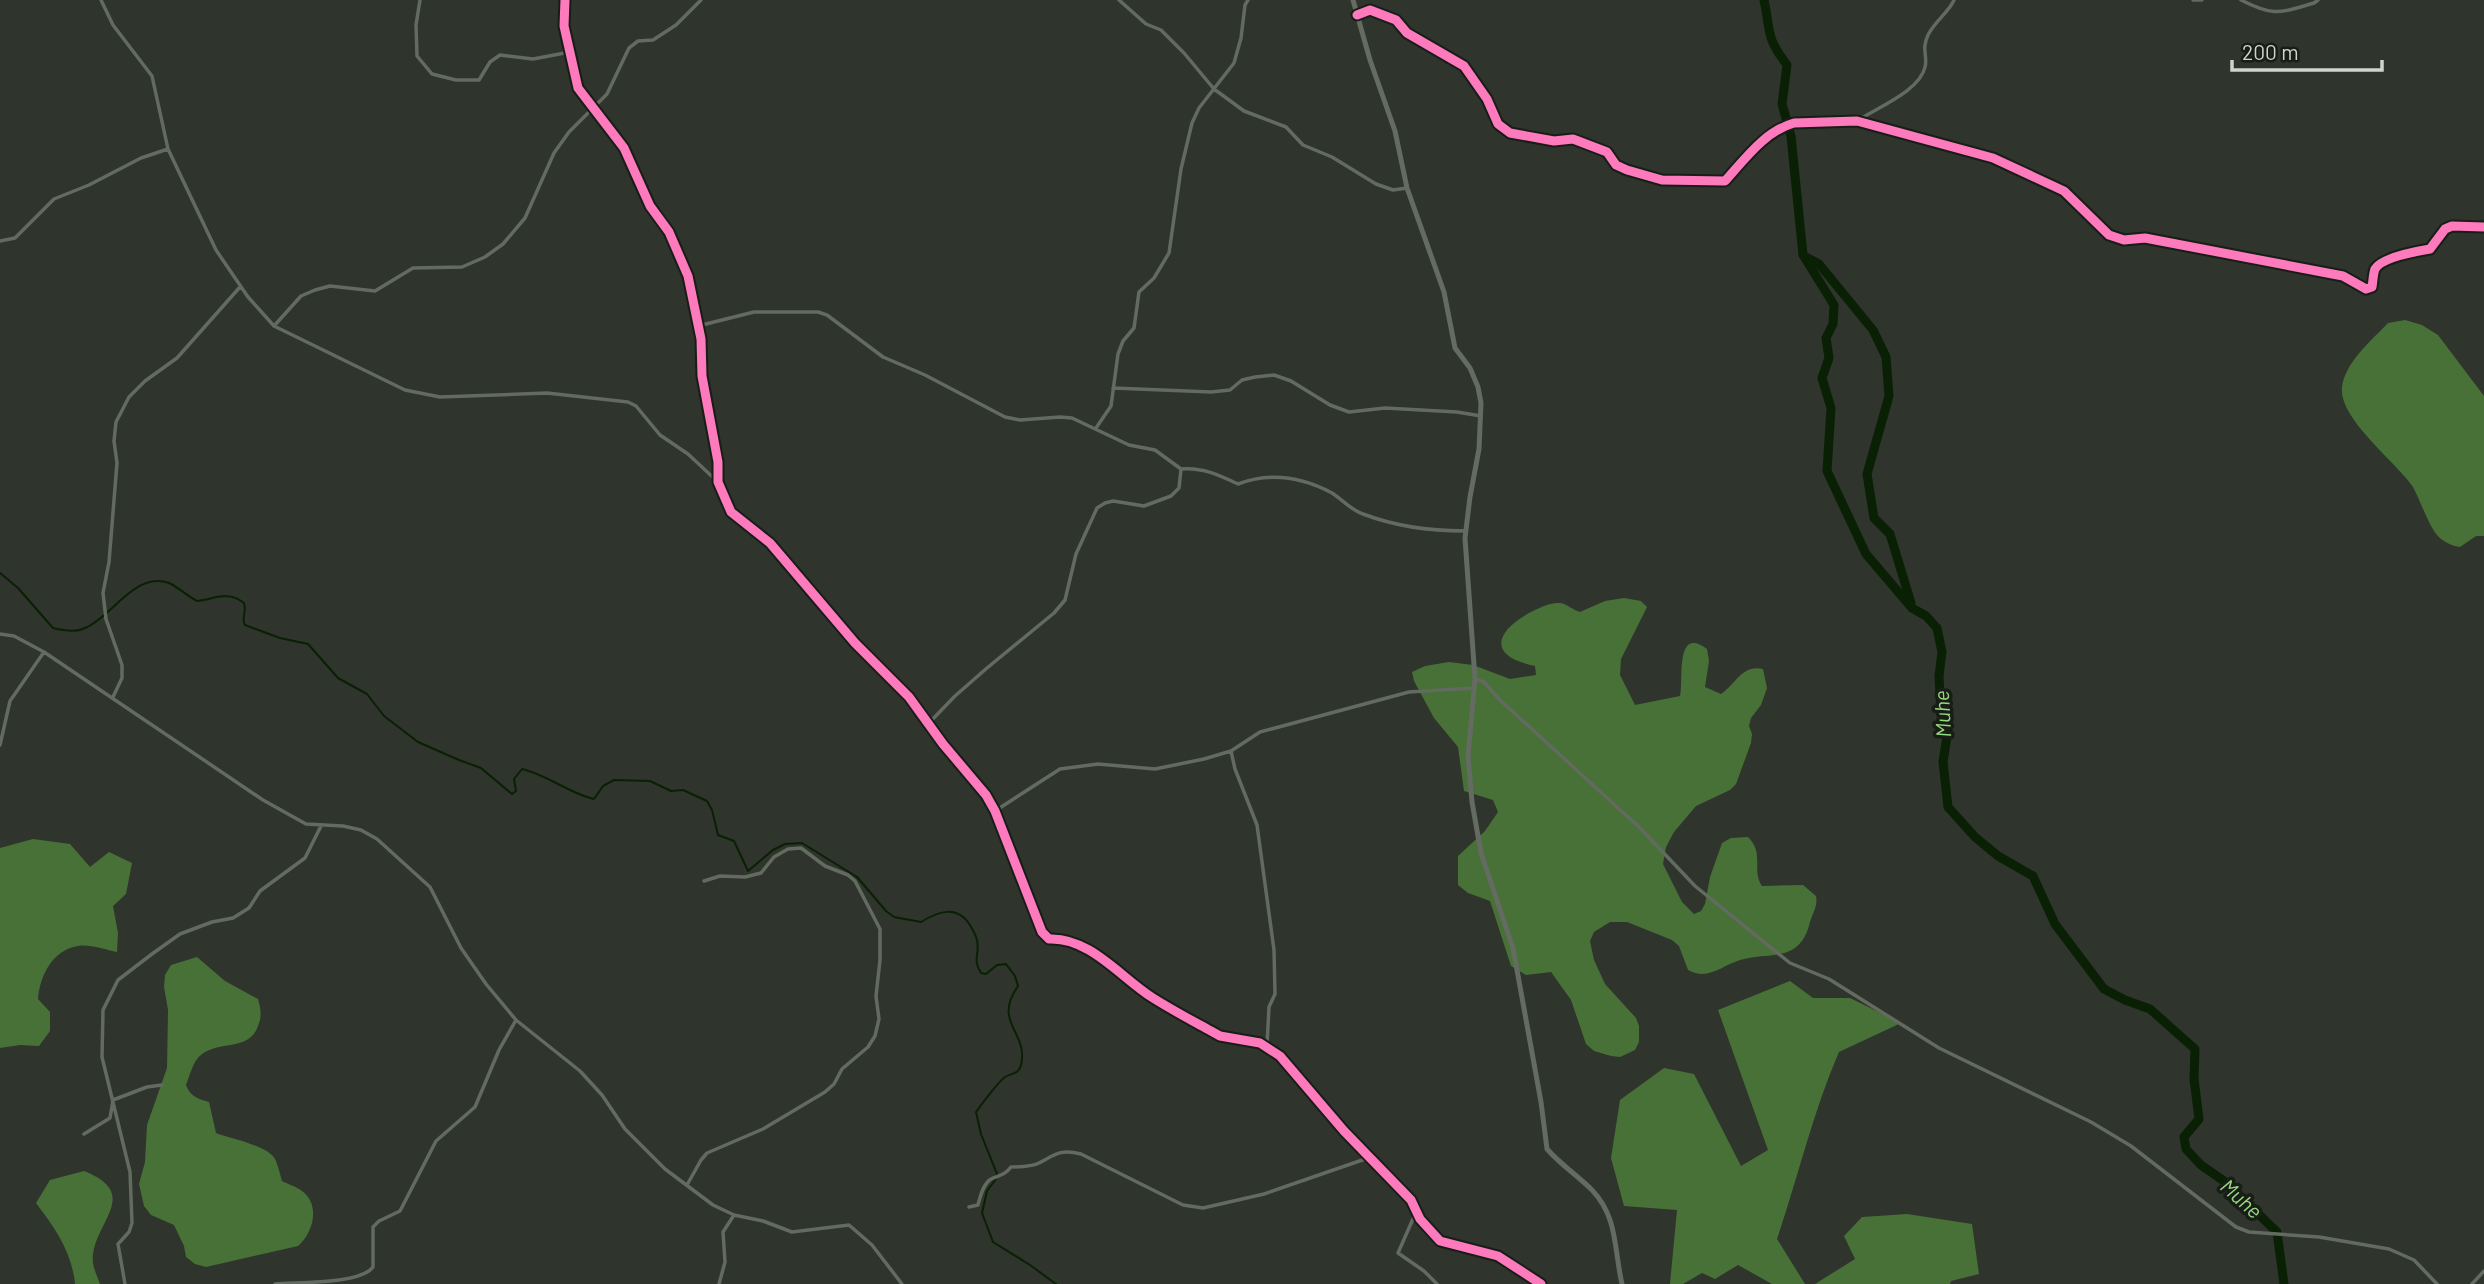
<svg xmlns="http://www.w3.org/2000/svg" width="2484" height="1284" font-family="Barlow,sans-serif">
<rect width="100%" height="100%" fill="#2f342d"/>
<path fill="#487137" d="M2405,320l17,5 16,10 46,61v140h-8l-16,11c-8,-1 -17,-5 -23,-12 -8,-9 -17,-35 -24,-48 -16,-24 -74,-68 -71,-99 2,-25 30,-48 46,-65z
M1624,598l17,3 6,6 -26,52 -1,16 15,30 45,-9c4,-13 -6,-72 27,-47l2,12 -4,26 16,7c15,-10 21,-30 42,-25l4,19 -6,17 -10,13 -2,8 3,8 -1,9 -15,41 -6,6 -34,16 -22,26 -8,15 -3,17 19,38 12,12 7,-3 4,-7 5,-27 12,-34 9,-5 17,-1c17,17 3,32 14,49l41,-1 13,11c2,10 -3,16 -6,26 -10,42 -40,29 -70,38 -19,6 -32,21 -52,10l-9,-24 -7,-6 -45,-18h-17l-16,10 -4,9 4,19 11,24 31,34 3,8v16l-4,8 -15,7 -9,-1 -17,-5 -8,-7 -15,-44 -20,-28 -25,3 -15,-9 -21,-65 -22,-8 -10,-8v-29l27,-25 13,-19 -5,-12 -29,-9 -6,-44 -24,-29 -20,-37 -2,-9 13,-6 24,-4 24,3 37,14 26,-4 -1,-9c-45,-9 -43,-32 -6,-53 10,-5 21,-11 31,-10 7,1 13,7 20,9l25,-11z
M33,839l37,5 20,23 19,-15 23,11 -6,31 -13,12 5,27 -1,19c-11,-2 -28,-8 -39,-6 -26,4 -38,30 -40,53l12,13v19l-11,15 -19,-1 -20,3v-200z
M197,957l28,24 33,18c3,11 4,17 0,27 -9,26 -39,14 -57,29 -8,6 -11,20 -15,30 4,11 12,14 23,17l7,31c15,6 51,12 59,26 3,6 5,15 7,22 6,3 15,6 20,10 19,14 11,42 -4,55l-92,21 -11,-3 -9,-7 -2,-11 -10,-21 -23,-10 -7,-9 -5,-22 6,-22 2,-37 20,-57 1,-58 -4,-23 1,-12 6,-10z
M1790,981l23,17h37l51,25 -62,29c-26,60 -41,125 -62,187l28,45h-33l-34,-19 -23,14 -13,-6 -19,11h-13l7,-74 -53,-4 -13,-48 9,-58 44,-32 30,6 47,92 27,-16 -50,-140z
M84,1171c61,24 5,54 9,92 1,7 5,15 7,21h-25c-3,-32 -20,-56 -39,-81l14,-23z
M1907,1214l65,10 7,50 -28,7 -1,3h-135l40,-25 -11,-23 18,-19z"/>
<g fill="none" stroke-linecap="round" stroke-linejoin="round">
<path stroke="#0a2004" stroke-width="2" d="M0,573l18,15 35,40c10,2 22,5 32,0 27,-11 50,-57 84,-45 9,4 18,13 28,18 18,-2 31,-11 47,2 3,8 -3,15 1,22l35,13 28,6 30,34 29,16 17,22 34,26 41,18 22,8 31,26 4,-3 -2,-12 8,-10c26,6 46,24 72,30l9,-13 11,-6 36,1 21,10 12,-1 24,11 5,9 6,25 16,6 14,30 25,-21 12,-6 17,-1 55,34 29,34 8,6 27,5c18,-11 36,-17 49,3 3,5 6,10 7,15 3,15 -5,19 4,33l5,1 11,-9 9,-1 9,12 3,10c-26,37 11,46 3,79 -2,9 -9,8 -16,12 -6,4 -24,28 -29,35l5,22 16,40
M996,1179l-9,12 -5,22 11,29 37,23 26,19"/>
<path stroke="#0a2004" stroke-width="9" d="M1764,0c7,32 1,36 23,65l-5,39 9,32 12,119 31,50 -1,19 -7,14 3,20 -7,20 9,30 -4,63 39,83 46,54 14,8 11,12 5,24 -3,24 2,37 7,17 -5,32 5,45 27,30 23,19 35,20 22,48 49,65 21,11 25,9 45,40 -1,30 5,40 -15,18 2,12 15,16 23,16 53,51 7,52
M1804,256l15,8 54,66 13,27 3,39 -22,78 7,44 16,16 21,69"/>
<path stroke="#636a60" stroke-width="3.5" d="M101,0l12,25 39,51 16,73 48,101 32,47 26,29 131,64 35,7 107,-4 81,9 8,4 24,29 28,19 30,28
M420,0l-4,25 1,31 15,18 24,6h23l11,-18 10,-7 33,4 37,-7
M565,0l-1,26 14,62 46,60 26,58 19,26 19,44 13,63 1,37 16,86v20l13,30 39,31 85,100 54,54 34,47 43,51 9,16 47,121 7,7c41,-2 72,39 104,59 19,12 38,22 58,33l9,5 40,7 20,13 64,75 67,69 9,19 20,22 58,15 43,28
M1119,0l27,24 15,6 23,23 30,36 30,22 42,16 17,18 29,12 44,27 17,6 14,-2
M2193,0h9
M2241,0c33,17 38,13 73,3l4,-3
M1357,15l13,-5 26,10 11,13 57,33 23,33 11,25 12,9 44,8 19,-2 34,13 9,13 11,5 35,10 63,1c20,-22 40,-50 69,-58l63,-2 136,37 71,33 45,44 15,5 21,-2 198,38 23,13 6,-2c1,-5 1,-13 3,-18 7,-12 43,-18 55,-20l15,-20 7,-3 32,1
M1857,121c19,-13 63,-30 68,-54 3,-11 -4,-17 3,-32 7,-14 21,-23 26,-35
M0,241l15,-3 39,-39 35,-14 52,-27 27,-9
M274,326l27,-30 14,-6 15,-4 45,5 38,-23 49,-1 23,-10 18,-13 22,-26 29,-65 15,-21 38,-38 22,-46 9,-7 15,-1 23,-15 25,-25
M698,326l56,-14h64l9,3 56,42 42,18 80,42 15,3 40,-3 12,1 57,27 26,5 26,19c21,-2 38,6 57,15 32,-12 64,-7 94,9 11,7 19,17 31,21 34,13 66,17 102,17
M1113,388l98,4 19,-2 12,-10 13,-3 19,-2 17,6 39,24 19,7 36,-4 72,4 24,4
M1096,428l15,-22 7,-52 5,-13 11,-13 5,-36 15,-14 15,-25 12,-84 11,-46 7,-15 35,-45 7,-25 4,-33 3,-5
M0,634l14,2 30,16 219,148 43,24 37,2 18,4 16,9 53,48 31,61 25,36 30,36 64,51 22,24 23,34 40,40 48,36 21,10 29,6 29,11 57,-7 23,20 30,39
M1475,679l9,3 16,18 140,128 55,58 95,77 39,16 110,69 152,74 40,24 105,81 13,5 70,5 70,12 25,11 23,24
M113,697l9,-19v-13l-16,-46 -3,-26 6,-31 8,-99 -3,-22 2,-19 13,-25 16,-16 32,-23 63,-71
M928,724l27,-28 32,-28 67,-55 11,-13 11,-46 21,-46 8,-5 8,-2 31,5 27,-10 8,-8 2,-19
M0,745l10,-44 34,-49
M1231,751l4,18 22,56 17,125 1,44 -6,13 -2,38
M995,811l65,-42 38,-5 57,5 49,-10 27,-8 29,-19 149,-40 65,-4
M84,1134l26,-16 3,-18 34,-13 15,-2
M687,1185l14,-25 6,-7 56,-24 62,-37 9,-8 8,-15 26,-22 7,-11 4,-17 -3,-23 4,-36v-31l-25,-48 -7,-6 -23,-9 -24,-18 -13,1 -14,8 -13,16 -16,4 -25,-1 -16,5
M969,1207l9,-2c2,-8 5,-21 13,-26 9,-4 14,-4 20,-12 9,0 20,0 28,-4 17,-9 21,-14 42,-9l102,51 20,3 61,-14 107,-37
M1416,1212l-18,41 26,18 13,13
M125,1284l-7,-40 11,-12 3,-9 -2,-51 -28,-115 1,-47 15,-30 34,-26 28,-20 32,-12 21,-4 16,-10 11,-17 45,-33 16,-32
M275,1284c24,-2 86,0 98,-17v-40l6,-6 21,-10 36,-70 39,-34 24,-57 17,-30
M719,1284l6,-22 -2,-30 11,-17
M2472,1284l12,-13"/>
<path stroke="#646b60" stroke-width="5" d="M1353,0l17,60 25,71 12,57 37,104 11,56 15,20 8,19 3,16 -2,46 -9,48 -5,41 10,141 -7,77 4,46 9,51 32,95 28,154 6,47c13,15 31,27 45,41 26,27 22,60 30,94"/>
<g stroke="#191d17" stroke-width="13">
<path id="cycleway" d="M565,0l-1,26 14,62 46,60 26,58 19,26 19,44 13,63 1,37 16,86v20l13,30 39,31 85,100 54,54 34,47 43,51 9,16 47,121 7,7c41,-2 72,39 104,59 19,12 38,22 58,33l9,5 40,7 20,13 64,75 67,69 9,19 20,22 58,15 43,28
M1357,15l13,-5 26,10 11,13 57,33 23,33 11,25 12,9 44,8 19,-2 34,13 9,13 11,5 35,10 63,1c20,-22 40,-50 69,-58l63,-2 136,37 71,33 45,44 15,5 21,-2 198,38 23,13 6,-2c1,-5 1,-13 3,-18 7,-12 43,-18 55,-20l15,-20 7,-3 32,1"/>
</g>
<use href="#cycleway" stroke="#fd7abc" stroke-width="9"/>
</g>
<g text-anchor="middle" stroke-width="7" stroke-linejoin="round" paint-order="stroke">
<g font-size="21" font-style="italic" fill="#96d87d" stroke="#191d17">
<text transform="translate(1943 714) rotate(-93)" y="7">Muhe</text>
<text transform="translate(2241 1199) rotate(42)" y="7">Muhe</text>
</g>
</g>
<path d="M2232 60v10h150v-10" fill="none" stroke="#cfd5cd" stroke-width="3.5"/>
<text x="2242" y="60" font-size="21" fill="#cfd5cd" stroke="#191d17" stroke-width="5" paint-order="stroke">200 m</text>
</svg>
